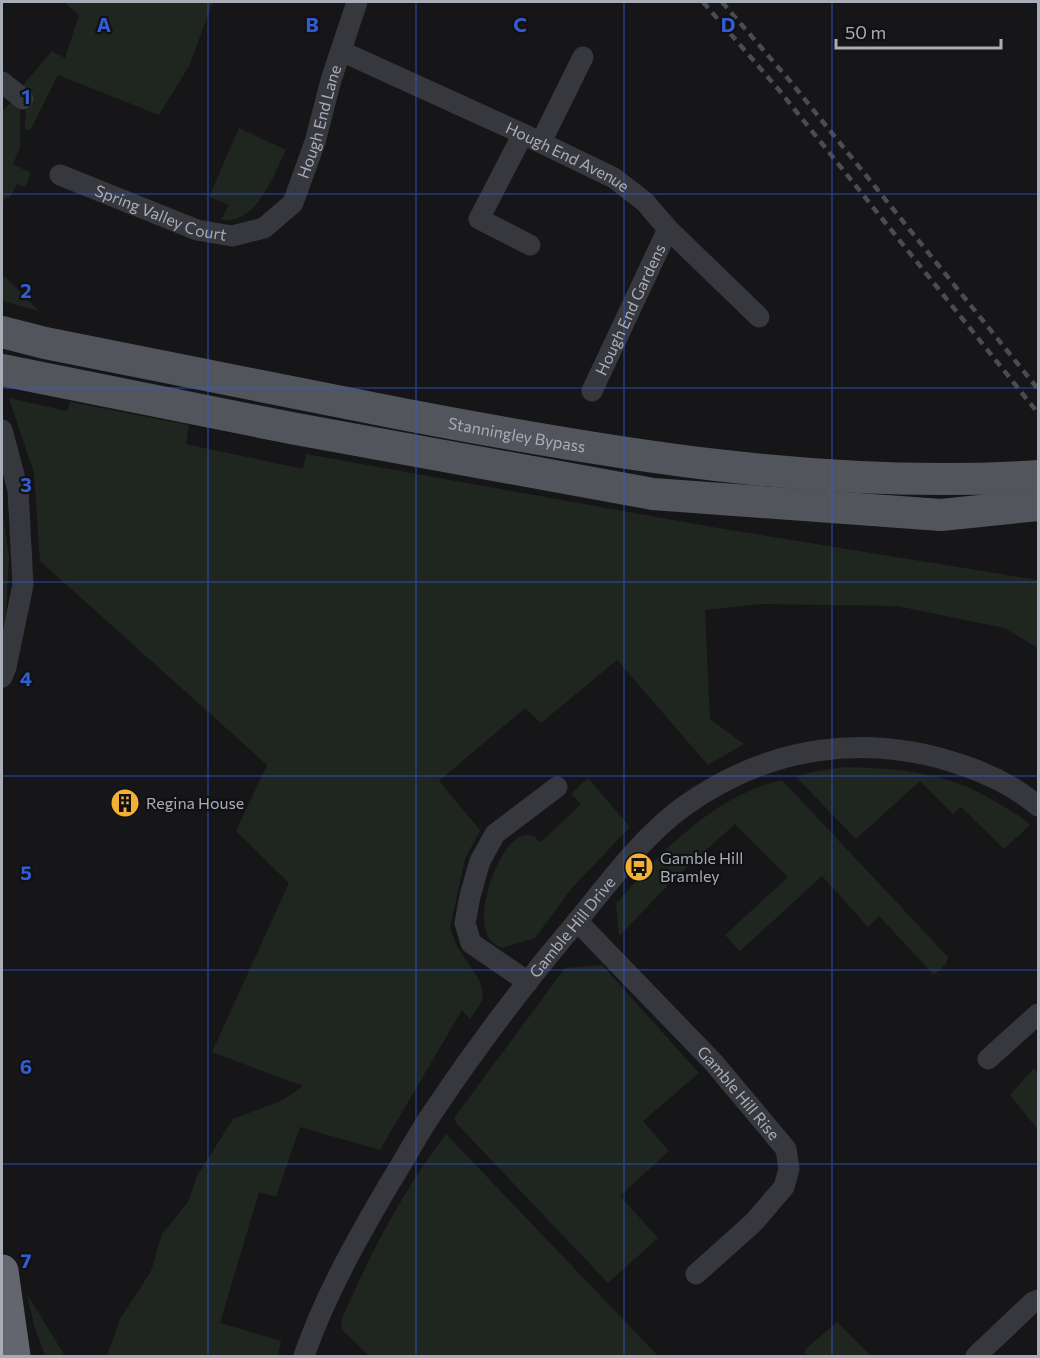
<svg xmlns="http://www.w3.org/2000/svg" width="1040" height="1358" font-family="Commissioner,sans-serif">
<rect width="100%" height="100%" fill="#161618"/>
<path fill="#1e261f" d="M64,2h149l-24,64 -30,49 -101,-40 -28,56 -5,-2 1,-39 -3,-5 29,-34 13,7 14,-43z
M15,97l5,4v47l-7,16 18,9 -6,14 -8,-3 -8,15h-4l-3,6v-93z
M239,128l47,22c-10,20 -24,58 -46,67 -5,3 -13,3 -19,3l8,-15 -20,-8z
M2,274l37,37 -37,-10z
M9,398l58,13 3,-9 119,23 -3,19 117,25 3,-15 406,73 326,53v68l-34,-20 -107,-22 -136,-2 -56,6 5,109 34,25 -36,21 -91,-105 -76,63 -16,-15 -86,73 41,49 -15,29 -15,69 7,18 22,34 4,12 -1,9 -12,18 -8,-9 -82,140 -80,-23 -24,70 -17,-5 -39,131 61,18 -3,15h-79l-2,-1 -2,1h-88l13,-37 31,-48 11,-37 26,-32 9,-26 36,-57 50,-19 20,-14 -91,-34 77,-169 -53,-52 31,-66 -227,-204 -6,-88z
M2,505l7,53 -3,57 -4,17z
M843,767c58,1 106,5 156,37 11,6 22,12 31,21l-26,24 -43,-42 -8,7 -33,-33 -64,58 -60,-62 12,-4z
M588,778l42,49 -58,61 -37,50 -33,10c-9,-4 -15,-10 -17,-20 -6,-23 14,-88 40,-93 7,-1 11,4 16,7l40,-38 -10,-10z
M782,780l166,177 -2,7 -12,11 -55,-59 -11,11 -46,-51 -82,75 -15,-16 63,-58 -53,-53 -61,55 -55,57 -3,-32c44,-52 97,-108 166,-124z
M602,965l97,108 -56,48 26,30 -49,45 38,42 -50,45 -152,-160 -2,-5 111,-150z
M1034,1068l4,5v57l-28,-35z
M446,1134l212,222h-289l-27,-26 -1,-9c28,-65 62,-131 105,-187z
M27,1294l38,62h-20l-11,-31z
M837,1322l34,34h-61l-6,-3 4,-6z"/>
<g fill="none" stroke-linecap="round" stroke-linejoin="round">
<g stroke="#37383d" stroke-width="21">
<path id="s1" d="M341,51l182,83 91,44 31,24 23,27 91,88"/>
<path d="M2,82l21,17"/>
<path d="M523,134l-44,85 51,26"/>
<path d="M541,142l42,-85"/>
<path id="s2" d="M60,175l137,55 35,6 32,-8 29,-25 22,-61 16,-62 26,-78"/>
<path id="s3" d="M592,391l76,-162"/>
<path d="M2,430l16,60 5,95 -17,82 -4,10"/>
<path id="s4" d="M577,921l137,142 72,86 3,20 -5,18 -31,36 -57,51"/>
<path d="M528,982l-57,-39 -6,-20 5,-27 10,-35 15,-27 62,-47"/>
<path d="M988,1059l50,-45"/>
<path id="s5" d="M304,1356c21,-61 54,-119 87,-175 15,-24 28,-49 44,-72 44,-66 93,-130 144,-190 32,-39 63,-82 104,-112 85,-61 184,-76 282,-41 26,9 52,22 73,40"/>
<path d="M976,1356l57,-54 5,-2"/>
</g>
<g stroke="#53555c" stroke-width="32">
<path id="s6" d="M2,332l43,11c119,23 238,47 357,71 210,40 422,76 636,62"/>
<path d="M2,370l289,58 362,66 288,21 97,-10"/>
</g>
<path stroke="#63666e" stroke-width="33" d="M2,1271l12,85"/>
<path stroke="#4a4c52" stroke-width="4.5" stroke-dasharray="8 6" stroke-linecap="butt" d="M703,2l76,88 259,323
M722,2l68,79 248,308"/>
</g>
<path fill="none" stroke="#325cd3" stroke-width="1.5" stroke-opacity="0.55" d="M208,2v1354M416,2v1354M624,2v1354M832,2v1354M2,194h1036M2,388h1036M2,582h1036M2,776h1036M2,970h1036M2,1164h1036"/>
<defs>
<g id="building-disc" transform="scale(1.5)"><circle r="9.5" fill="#f2b134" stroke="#111113"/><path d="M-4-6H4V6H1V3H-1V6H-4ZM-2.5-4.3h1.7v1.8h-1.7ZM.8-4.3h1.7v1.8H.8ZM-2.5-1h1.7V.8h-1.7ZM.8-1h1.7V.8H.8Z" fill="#111"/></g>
<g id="bus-disc" transform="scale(1.5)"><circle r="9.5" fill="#f2b134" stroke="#111113"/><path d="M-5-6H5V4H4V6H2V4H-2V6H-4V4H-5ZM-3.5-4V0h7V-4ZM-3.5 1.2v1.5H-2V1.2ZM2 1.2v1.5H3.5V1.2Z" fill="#111"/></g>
</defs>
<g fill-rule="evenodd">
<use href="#building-disc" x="125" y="803"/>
<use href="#bus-disc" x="639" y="867"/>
</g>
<g text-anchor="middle" stroke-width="4.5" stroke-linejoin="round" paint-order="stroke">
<g font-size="16" fill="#a8adb8" stroke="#111113">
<text dy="6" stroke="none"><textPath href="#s2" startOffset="340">Hough End Lane</textPath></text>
<text dy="6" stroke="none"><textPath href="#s1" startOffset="250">Hough End Avenue</textPath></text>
<text dy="6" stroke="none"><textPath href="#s2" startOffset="108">Spring Valley Court</textPath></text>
<text dy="6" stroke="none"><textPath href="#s3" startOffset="90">Hough End Gardens</textPath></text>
<text dy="6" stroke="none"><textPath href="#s6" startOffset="525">Stanningley Bypass</textPath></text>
<text dy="6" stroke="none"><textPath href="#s5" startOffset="508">Gamble Hill Drive</textPath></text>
<text dy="6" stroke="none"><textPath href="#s4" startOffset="236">Gamble Hill Rise</textPath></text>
</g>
<g font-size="16" fill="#a8adb8" stroke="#111113" text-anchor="start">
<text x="146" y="809">Regina House</text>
<text x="660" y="864">Gamble Hill<tspan x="660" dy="18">Bramley</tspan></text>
</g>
</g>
<g font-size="20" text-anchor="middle" font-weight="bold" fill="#325cd3" stroke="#111113" stroke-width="4.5" stroke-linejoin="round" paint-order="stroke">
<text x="104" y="32">A</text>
<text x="312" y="32">B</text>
<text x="520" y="32">C</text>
<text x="728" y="32">D</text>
<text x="26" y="104">1</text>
<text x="26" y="298">2</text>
<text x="26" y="492">3</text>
<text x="26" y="686">4</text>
<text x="26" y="880">5</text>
<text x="26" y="1074">6</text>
<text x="26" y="1268">7</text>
</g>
<rect width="1040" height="1358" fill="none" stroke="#a8adb8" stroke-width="6"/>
<path d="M836 39v9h165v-9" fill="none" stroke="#a8adb8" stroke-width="3"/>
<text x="845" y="39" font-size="18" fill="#a8adb8" stroke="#111113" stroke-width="4.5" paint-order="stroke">50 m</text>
</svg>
